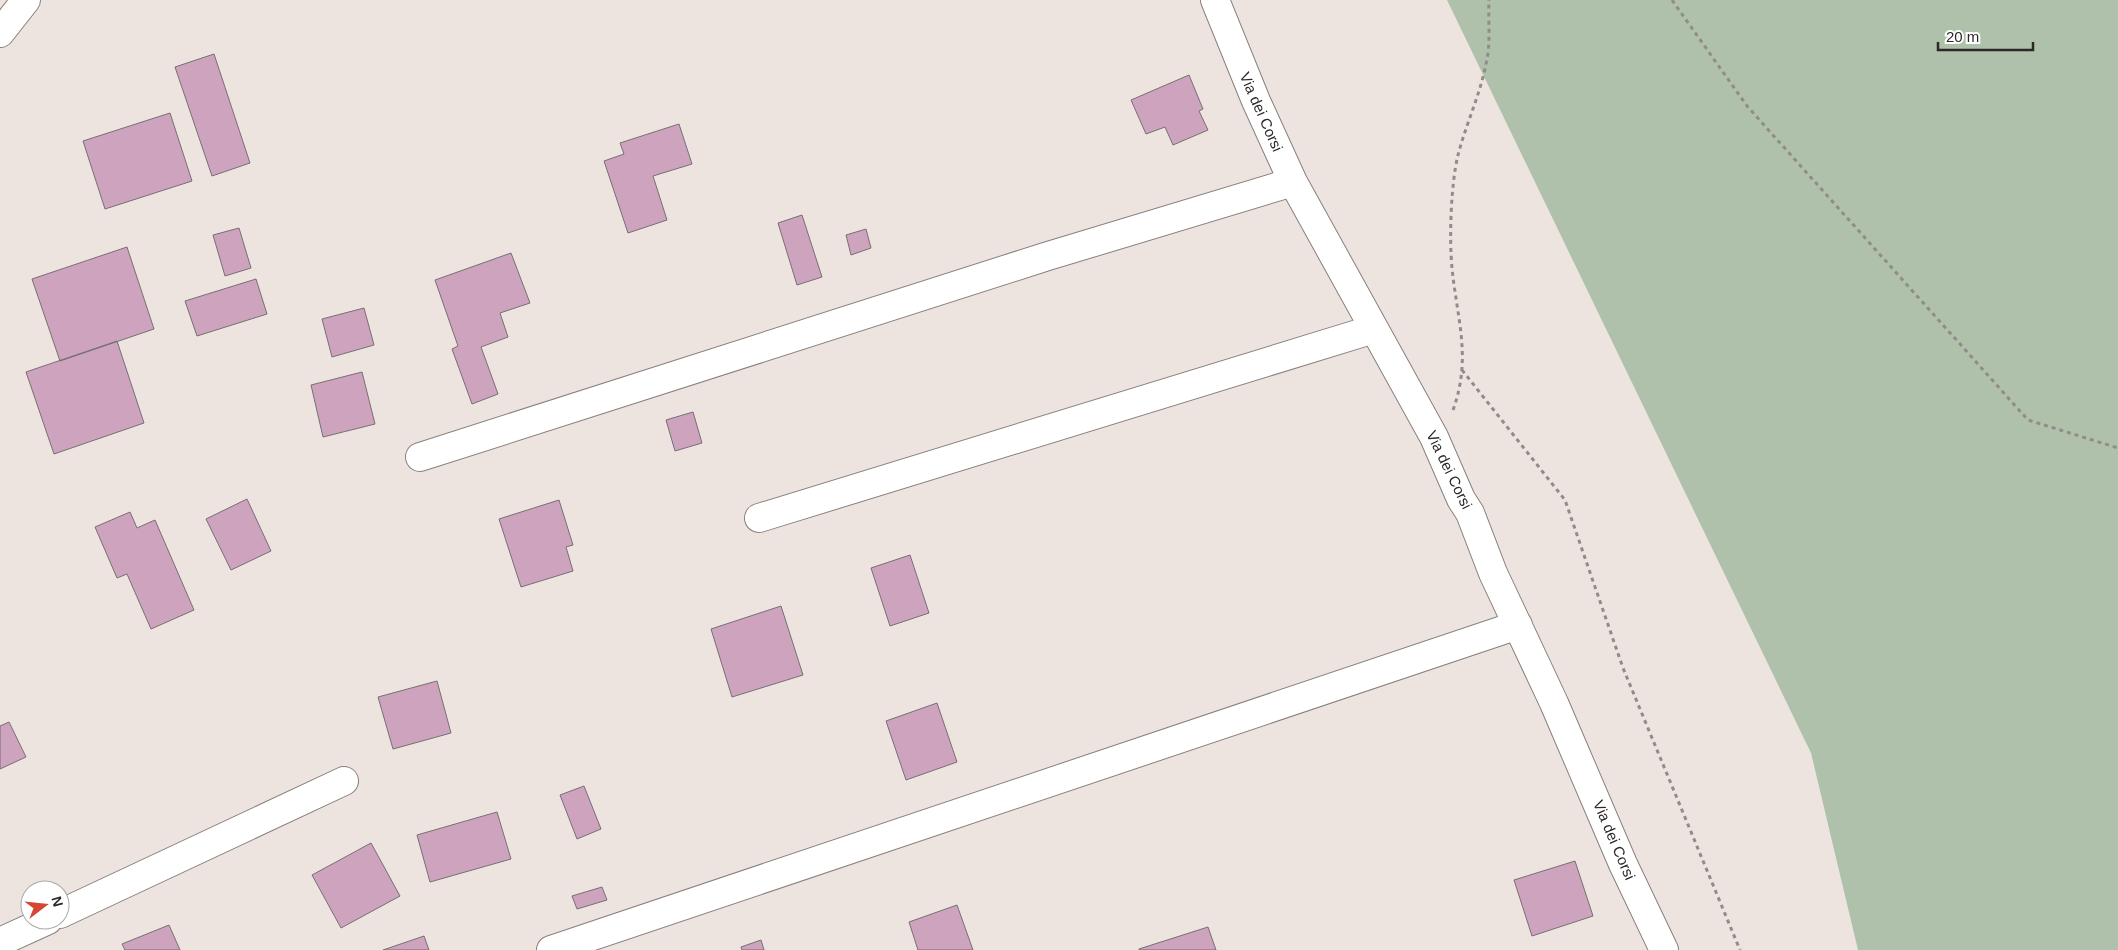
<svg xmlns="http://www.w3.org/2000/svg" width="2118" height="950" font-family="Arial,sans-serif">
<rect width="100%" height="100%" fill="#ede4e0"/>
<path fill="#afc1aa" d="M1447,0h671v950h-260l-47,-197z"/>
<path fill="#cea3bd" stroke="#766f73" d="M214,54l36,109 -38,13 -37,-109z
M1189,75l14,34 -4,2 9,19 -35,15 -8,-18 -19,7 -15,-34z
M170,113l22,68 -87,28 -22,-68z
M679,124l13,40 -39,12 14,44 -39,13 -24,-72 20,-7 -4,-11z
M802,215l20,62 -25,8 -19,-62z
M239,228l12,40 -26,8 -12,-41z
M866,229l5,19 -20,7 -5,-20z
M127,247l27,82 -94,32 -28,-82z
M511,253l19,50 -30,10 8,24 -27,10 17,47 -26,10 -20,-55 6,-3 -23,-66z
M256,279l11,35 -70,22 -12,-35z
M364,308l10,37 -42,12 -10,-38z
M117,341l27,82 -90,31 -28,-82z
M362,372l13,52 -52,13 -12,-52z
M693,412l9,31 -27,8 -9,-31z
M247,499l24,52 -40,19 -25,-51z
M559,500l14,45 -7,2 7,24 -52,16 -22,-68z
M130,512l7,16 18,-8 39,90 -43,19 -24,-55 -10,4 -22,-51z
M910,555l19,58 -39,13 -19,-58z
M781,606l22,69 -71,22 -21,-68z
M437,681l14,52 -58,16 -15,-52z
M937,703l20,59 -51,18 -20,-59z
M9,722l17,35 -26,12v-43z
M584,786l17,43 -24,10 -17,-44z
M497,812l14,47 -81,23 -13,-47z
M371,843l29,53 -59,32 -29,-53z
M1575,861l18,55 -61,20 -18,-56z
M602,887l5,13 -30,9 -5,-13z
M957,905l16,45h-55l-9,-28z
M169,925l11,25h-55l-3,-6z
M1208,927l8,23h-77v-1z
M424,936l5,14h-46z
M761,940l3,10h-22l-1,-3z"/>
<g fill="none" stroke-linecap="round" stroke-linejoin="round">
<g stroke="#88807c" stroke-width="30">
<path id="minor" d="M1215,0l41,101 37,81 141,255 27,62 9,14 23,60 61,130 69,161 41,86
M420,457l628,-201 245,-74
M759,518l615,-189
M60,914l284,-133
M0,942l48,-22
M551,950l967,-325"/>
</g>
<g stroke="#88807c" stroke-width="30">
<path id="major" d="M0,33l26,-33"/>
</g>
<path stroke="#928c89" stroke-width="3" stroke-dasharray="4 4" stroke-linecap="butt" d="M1672,0l75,106 281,314 90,28
M1462,370l103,130 58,168 117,282
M1453,410c19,-52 4,-91 -1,-142 -3,-30 -1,-85 6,-113 8,-31 22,-60 28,-91 5,-20 2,-43 3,-64"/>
<use href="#minor" stroke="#fff" stroke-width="28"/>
<use href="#major" stroke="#fff" stroke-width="28"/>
</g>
<g text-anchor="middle" stroke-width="5" stroke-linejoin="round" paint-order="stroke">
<g font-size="15" fill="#2b2826" stroke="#fff">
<text transform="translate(1261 112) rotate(66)" y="5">Via dei Corsi</text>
<text transform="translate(1449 470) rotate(64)" y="5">Via dei Corsi</text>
<text transform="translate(1614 840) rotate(67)" y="5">Via dei Corsi</text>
</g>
</g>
<g transform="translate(45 905) rotate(74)"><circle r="24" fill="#ffffff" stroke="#aaa9a8"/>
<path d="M0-4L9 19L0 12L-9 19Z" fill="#d34733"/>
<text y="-8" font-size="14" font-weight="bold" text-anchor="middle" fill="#2b2826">N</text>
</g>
<path d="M1938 42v8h95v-8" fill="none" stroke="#2b2826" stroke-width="2.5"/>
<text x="1946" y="42" font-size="15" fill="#2b2826" stroke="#ffffff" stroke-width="4" paint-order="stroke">20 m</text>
</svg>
